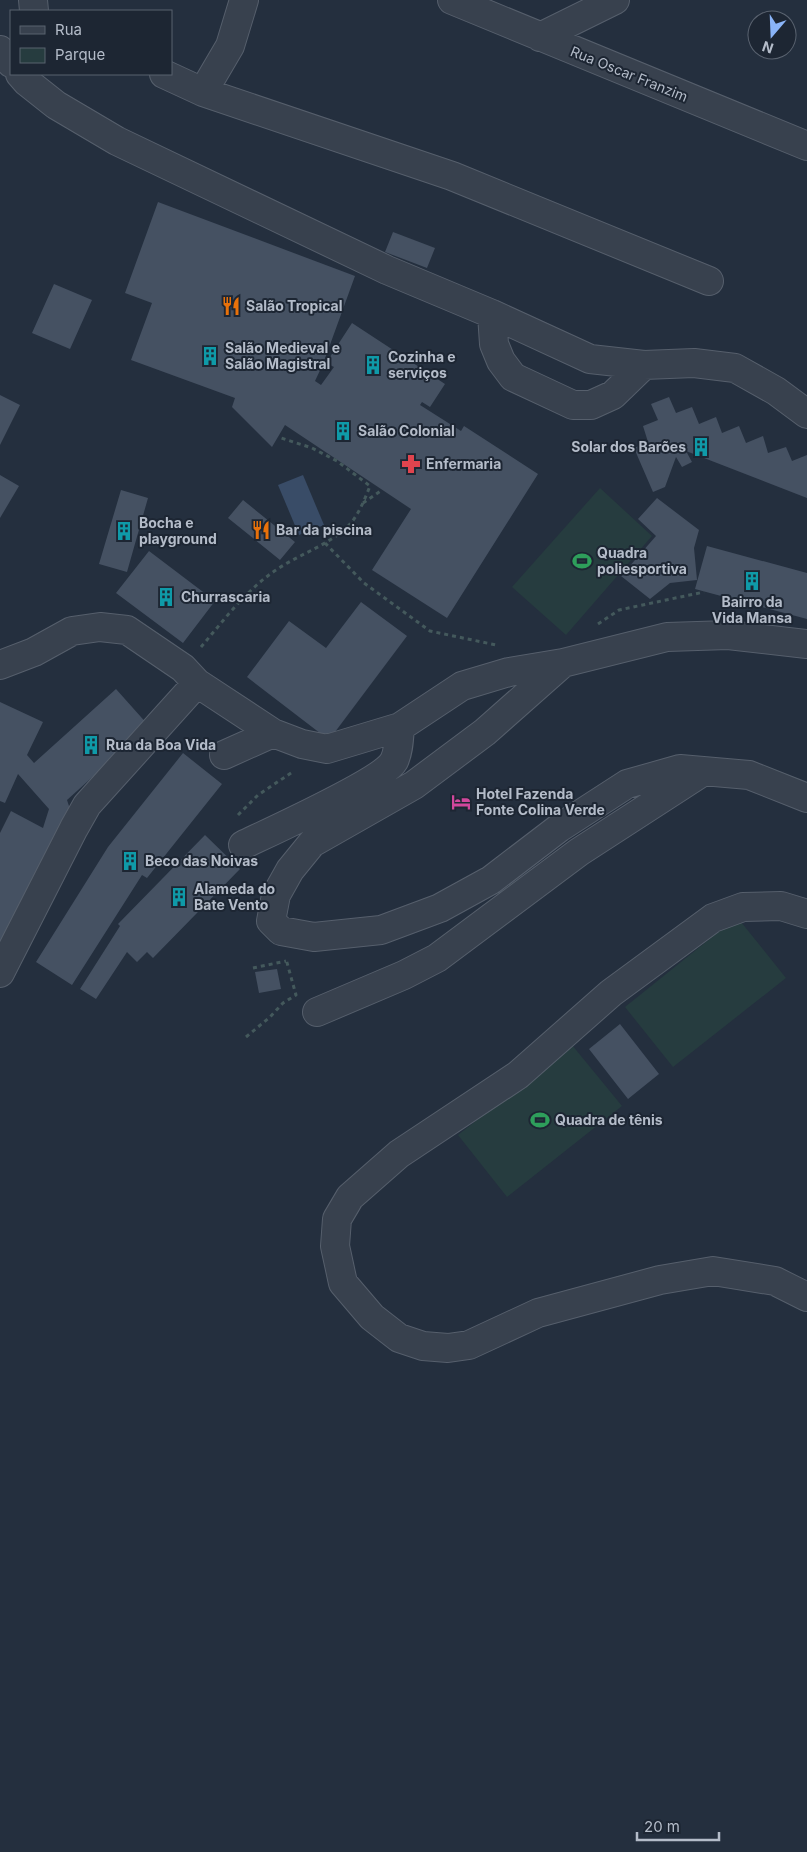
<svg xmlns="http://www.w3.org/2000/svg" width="807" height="1852" font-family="Inter,sans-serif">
<rect width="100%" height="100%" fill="#242f3e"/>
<path fill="#263c3f" d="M600,488l52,48 -86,99 -54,-48z
M737,917l49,61 -113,89 -48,-60z
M572,1045l50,61 -115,91 -49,-62z"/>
<path fill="#394c67" d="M303,475l21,50 -25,10 -21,-50z"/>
<path fill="#455162" d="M158,202l197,74 -32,88 -8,17 6,4 13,-18 -8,-4 26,-40 93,61 -15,23 -8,-5 -2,3 41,26 3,-5 74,48 -91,144 -75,-48 39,-61 -126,-84 -13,22 -40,-40 3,-9 -104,-38 21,-57 -27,-10z
M393,232l42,16 -8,20 -42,-16z
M54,284l38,16 -22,49 -38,-16z
M0,395l20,10 -20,40z
M669,397l7,16 16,-6 7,17 17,-7 6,16 17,-7 7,17 17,-7 5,17 18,-6 6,14 15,-6v43l-121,-47 6,11 -10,5 -6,-10 -11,30 -12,5 -19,-44 14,-6 -5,-16 15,-6 -7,-16z
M0,475l19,11 -19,32z
M121,490l27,8 -21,74 -28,-8z
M657,498l42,32 -5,18 3,32 -27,3 -20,16 -29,-23 35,-40 -18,-17z
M243,500l52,42 -15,18 -52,-42z
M707,546l100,27v46l-112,-30z
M149,551l66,50 -32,42 -67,-50z
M361,602l46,34 -78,104 -82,-63 42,-56 37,27z
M116,689l33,37 -82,74 4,12 -71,140v-119l11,-22 32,17 6,-19 -31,-35 -13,29 -5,-2v-99l43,20 -16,33 7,8z
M183,753l39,31 -75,94 -5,-3 -70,110 -36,-23 72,-115z
M205,835l35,34 -87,89 -6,-6 -10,10 -10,-10 -31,47 -16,-10 40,-63 -2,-2z
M277,969l4,20 -22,4 -4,-21z
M620,1024l39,50 -31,25 -39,-50z"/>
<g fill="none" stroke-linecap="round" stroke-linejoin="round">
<g stroke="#565f6c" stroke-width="30">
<path id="minor" d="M33,0l1,11
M452,0l355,146
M540,37l75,-37
M0,50l11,13
M20,74l7,8 29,23 61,36 270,129 105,44 98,45 54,6 50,-2 41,5 41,23 31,23
M164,74l39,18 249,84 257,105
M203,92l27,-46 14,-46
M492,314l2,30 7,17 12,16 60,28h18l22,-10 31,-30
M563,663l-78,69 -71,53 -102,58 -22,27 -14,25 -5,26 10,10 33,6 67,-7 59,-22 51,-28 68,-52 68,-44 53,-15 69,6 58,23
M0,665l34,-13 38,-21 28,-4 27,3 56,38 14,15 76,50 29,11 25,5 73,-22 62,-41 47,-14 54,-9 104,-26 61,-2 79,9
M224,755l49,-22
M243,845c27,-13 140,-64 151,-84 5,-10 5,-23 6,-34
M807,914l-26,-8 -38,1 -30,11 -102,75 -93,82 -119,79 -49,43 -13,22 -2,27 8,37 29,34 27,21 24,8 25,2 21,-3 69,-32 122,-33 53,-9 62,10 32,16
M0,973l74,-145 13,-23 110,-122
M317,1012l87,-37 33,-17 142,-106 125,-81"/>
</g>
<path stroke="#44595c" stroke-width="3" stroke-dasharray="4 4" stroke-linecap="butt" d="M363,503l19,-13
M325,543l39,40 66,48 66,14
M598,624l21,-14 85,-18
M201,647c23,-27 45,-57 75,-77 22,-15 48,-23 69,-41 12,-10 19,-28 25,-43l-33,-25 -25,-13 -34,-11
M238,815l20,-20 36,-24
M253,968l33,-7
M246,1037l24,-20 13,-14 13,-8 -10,-36"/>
<use href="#minor" stroke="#38414e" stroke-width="28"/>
</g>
<defs>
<g id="restaurant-bare" transform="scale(1.5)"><path d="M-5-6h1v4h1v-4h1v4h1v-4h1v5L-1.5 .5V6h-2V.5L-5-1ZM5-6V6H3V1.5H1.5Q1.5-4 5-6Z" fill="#e8710a" stroke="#1d2633" stroke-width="2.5" paint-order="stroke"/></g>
<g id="building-bare" transform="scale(1.5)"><path d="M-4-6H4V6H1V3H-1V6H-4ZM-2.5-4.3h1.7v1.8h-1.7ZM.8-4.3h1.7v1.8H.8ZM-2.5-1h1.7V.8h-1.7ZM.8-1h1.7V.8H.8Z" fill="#0f9aa8" stroke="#1d2633" stroke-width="2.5" paint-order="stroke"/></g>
<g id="pharmacy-bare" transform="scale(1.5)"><path d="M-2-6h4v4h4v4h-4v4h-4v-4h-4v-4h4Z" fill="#e0444e" stroke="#1d2633" stroke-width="2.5" paint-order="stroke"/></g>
<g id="stadium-bare" transform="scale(1.5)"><path d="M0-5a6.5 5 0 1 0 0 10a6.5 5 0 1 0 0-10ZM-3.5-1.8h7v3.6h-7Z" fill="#2e9e5b" stroke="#1d2633" stroke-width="2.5" paint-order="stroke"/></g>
<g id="hotel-bare" transform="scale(1.5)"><path d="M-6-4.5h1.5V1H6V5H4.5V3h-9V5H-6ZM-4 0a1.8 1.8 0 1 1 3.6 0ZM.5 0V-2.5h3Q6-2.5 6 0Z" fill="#d1479c" stroke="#1d2633" stroke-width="2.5" paint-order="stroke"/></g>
</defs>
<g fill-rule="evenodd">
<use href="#restaurant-bare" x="231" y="306"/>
<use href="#building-bare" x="210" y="356"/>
<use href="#building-bare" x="373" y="365"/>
<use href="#building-bare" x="343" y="431"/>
<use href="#building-bare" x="701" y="447"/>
<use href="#pharmacy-bare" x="411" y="464"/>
<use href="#restaurant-bare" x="261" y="530"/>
<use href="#building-bare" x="124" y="531"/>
<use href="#stadium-bare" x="582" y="561"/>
<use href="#building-bare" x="752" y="581"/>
<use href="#building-bare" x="166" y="597"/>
<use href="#building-bare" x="91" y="745"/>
<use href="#hotel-bare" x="461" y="802"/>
<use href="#building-bare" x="130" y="861"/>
<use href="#building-bare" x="179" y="897"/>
<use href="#stadium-bare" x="540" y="1120"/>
</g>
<g text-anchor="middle" stroke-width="4" stroke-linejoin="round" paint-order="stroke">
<g font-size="14" fill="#b4bcc9" stroke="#1d2633">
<text transform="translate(629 74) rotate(22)" y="5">Rua Oscar Franzim</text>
</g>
<g font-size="14" font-weight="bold" fill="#b4bcc9" stroke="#1d2633" text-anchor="start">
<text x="246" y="311">Salão Tropical</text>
<text x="225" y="353">Salão Medieval e<tspan x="225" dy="16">Salão Magistral</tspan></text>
<text x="388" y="362">Cozinha e<tspan x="388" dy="16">serviços</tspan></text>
<text x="358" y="436">Salão Colonial</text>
<text x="686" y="452" text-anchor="end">Solar dos Barões</text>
<text x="426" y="469">Enfermaria</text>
<text x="139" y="528">Bocha e<tspan x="139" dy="16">playground</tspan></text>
<text x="276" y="535">Bar da piscina</text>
<text x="597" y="558">Quadra<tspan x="597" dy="16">poliesportiva</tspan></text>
<text x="181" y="602">Churrascaria</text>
<text x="752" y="607" text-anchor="middle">Bairro da<tspan x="752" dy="16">Vida Mansa</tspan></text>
<text x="106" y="750">Rua da Boa Vida</text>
<text x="476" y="799">Hotel Fazenda<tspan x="476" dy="16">Fonte Colina Verde</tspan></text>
<text x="145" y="866">Beco das Noivas</text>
<text x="194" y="894">Alameda do<tspan x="194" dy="16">Bate Vento</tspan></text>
<text x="555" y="1125">Quadra de tênis</text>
</g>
</g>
<rect x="10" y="10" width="162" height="65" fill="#1d2633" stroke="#59626f"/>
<rect x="20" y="26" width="25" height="8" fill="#38414e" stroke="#59626f"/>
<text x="55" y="35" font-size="15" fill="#b4bcc9">Rua</text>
<rect x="20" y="48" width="25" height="15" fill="#263c3f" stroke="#59626f"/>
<text x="55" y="60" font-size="15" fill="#b4bcc9">Parque</text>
<g transform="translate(772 35) rotate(199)"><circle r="24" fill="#1d2633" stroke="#59626f"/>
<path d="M0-4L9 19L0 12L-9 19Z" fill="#8ab4f8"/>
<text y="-8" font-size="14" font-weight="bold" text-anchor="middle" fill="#b4bcc9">N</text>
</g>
<path d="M637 1832v8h82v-8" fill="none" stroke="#b4bcc9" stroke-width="2.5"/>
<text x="644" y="1832" font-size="15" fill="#b4bcc9" stroke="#1d2633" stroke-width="4" paint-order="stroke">20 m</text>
</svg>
